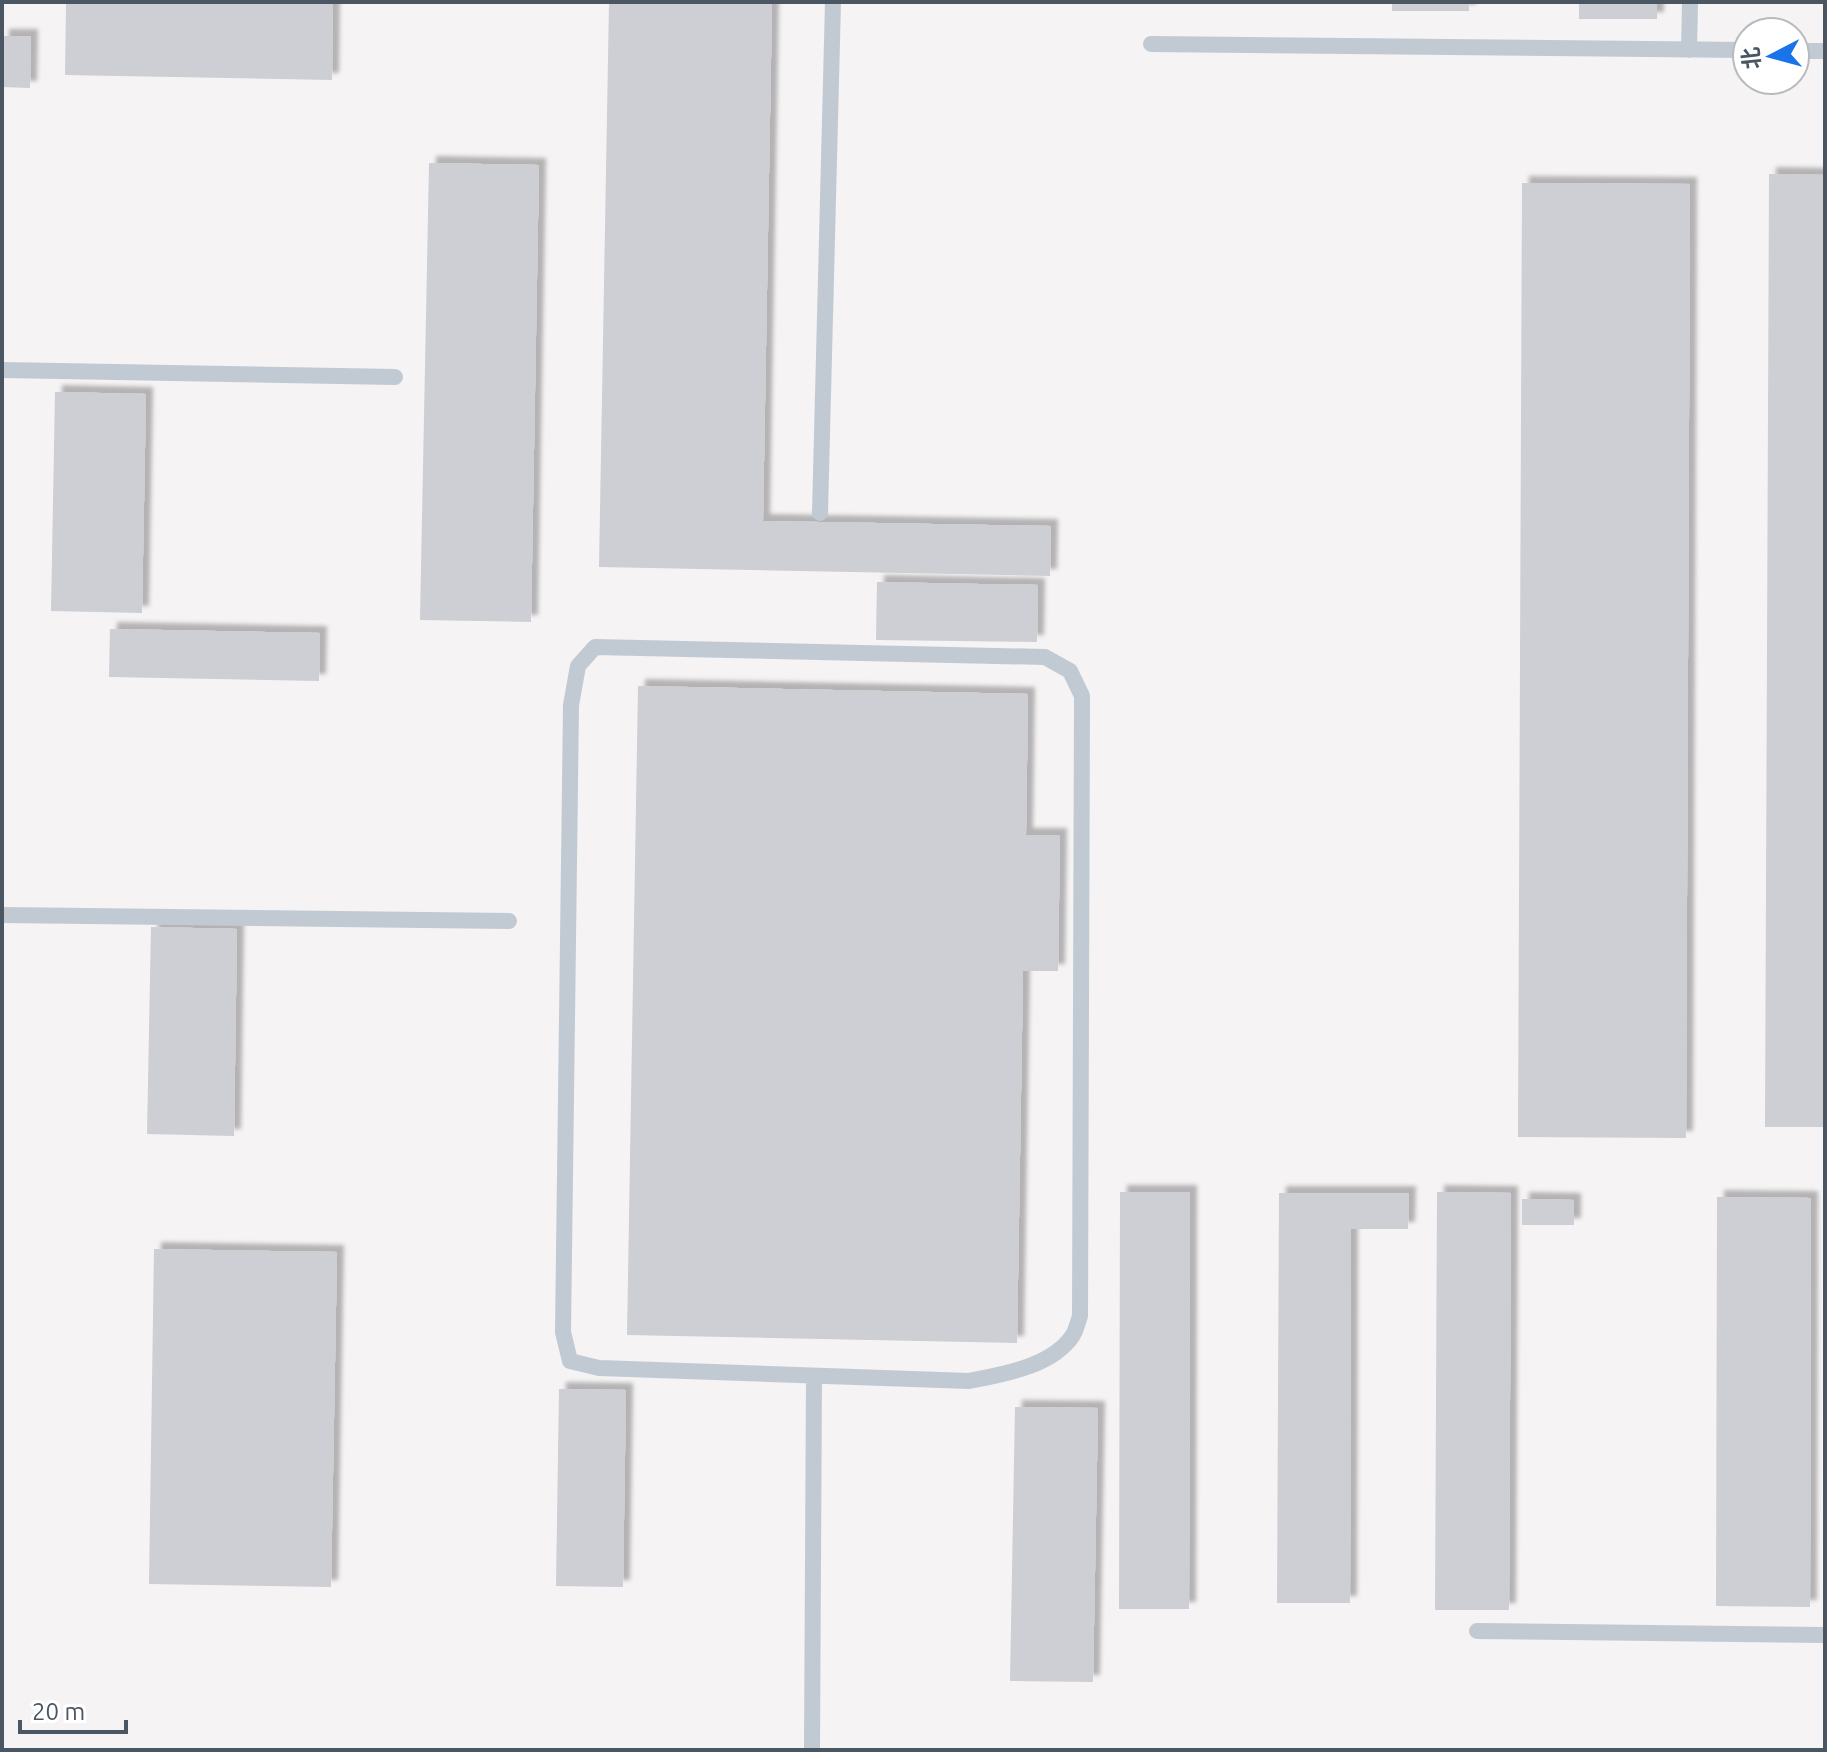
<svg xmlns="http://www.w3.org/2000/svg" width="1827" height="1752" font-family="Ubuntu,'Noto Sans SC',sans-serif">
<defs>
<filter id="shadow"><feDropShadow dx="7" dy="-7" stdDeviation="2" flood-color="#0004"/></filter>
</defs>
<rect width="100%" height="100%" fill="#f5f3f3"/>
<path fill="#cdcfd5" filter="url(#shadow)" d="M66,2h267l-1,78 -267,-5z
M609,2h163l-9,519 288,5 -1,50 -451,-9z
M1392,2h77v9h-77z
M1579,2h78v17h-78z
M2,36h29l-1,52 -28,-1z
M429,163l110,2 -8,457 -111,-2z
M1769,174l56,1v952h-60z
M1522,183l168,1 -4,954 -168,-1z
M55,392l91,2 -4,219 -91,-2z
M877,582l161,3 -1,57 -161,-2z
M110,629l210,4 -1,48 -210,-4z
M638,686l390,8 -2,141h34l-2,136h-35l-6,372 -390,-8z
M151,927l86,2 -3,207 -87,-2z
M1120,1192h70l-1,417h-70z
M1437,1192l74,1 -2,417h-74z
M1279,1193h130l-1,36h-57l-1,374h-73z
M1717,1197l94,1 -1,409 -94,-1z
M1522,1199l52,1v25h-52z
M154,1249l183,3 -6,335 -182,-3z
M559,1389l67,1 -3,197 -67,-1z
M1015,1407l83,1 -5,274 -83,-1z"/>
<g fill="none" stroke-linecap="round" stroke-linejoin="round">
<path stroke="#c1cad2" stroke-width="16" d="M1151,44l596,6
M1689,50l1,-48
M1795,51h30
M2,370l393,7
M820,513l13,-511
M595,647l450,10 25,14 12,25 -2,620c-2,6 -4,14 -7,19 -21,32 -70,39 -104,46l-370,-13 -29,-7 -7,-29 8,-627 7,-39z
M2,915l507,6
M1477,1631l348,4
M812,1750l2,-374"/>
</g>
<rect width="1827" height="1752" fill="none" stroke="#4a5661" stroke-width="8"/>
<g transform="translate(1771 56) rotate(264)"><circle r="38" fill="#ffffff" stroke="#b7bbc0" stroke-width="2"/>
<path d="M0-6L14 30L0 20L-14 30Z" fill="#1a73e8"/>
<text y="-12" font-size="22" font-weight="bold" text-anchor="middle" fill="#4a5661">北</text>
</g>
<path d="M20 1720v12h106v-12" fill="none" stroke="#4a5661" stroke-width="4"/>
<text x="32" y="1720" font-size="24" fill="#4a5661" stroke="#ffffff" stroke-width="6" paint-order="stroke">20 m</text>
</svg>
